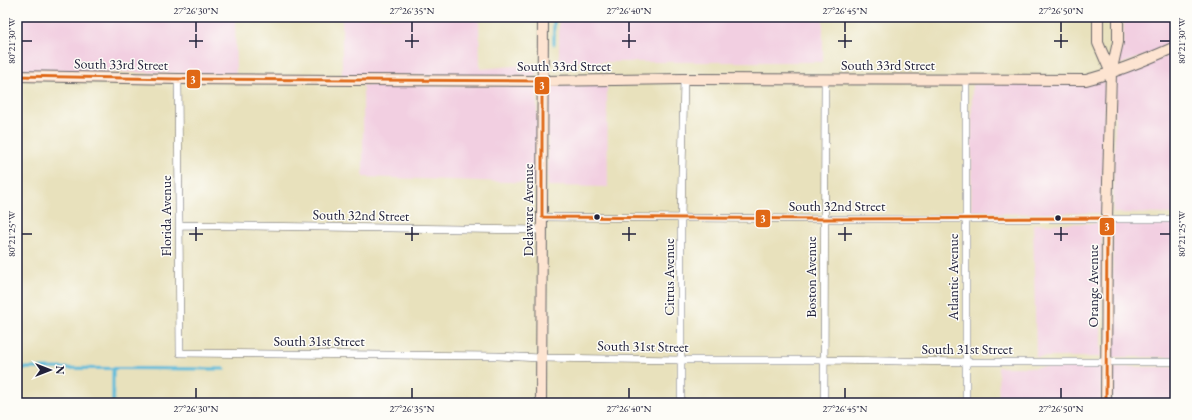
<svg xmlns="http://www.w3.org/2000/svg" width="1192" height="420" font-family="'EB Garamond',serif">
<rect width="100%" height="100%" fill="#fdfcf7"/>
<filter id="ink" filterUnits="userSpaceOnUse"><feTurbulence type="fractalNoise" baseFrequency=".025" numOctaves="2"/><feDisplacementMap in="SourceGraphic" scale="8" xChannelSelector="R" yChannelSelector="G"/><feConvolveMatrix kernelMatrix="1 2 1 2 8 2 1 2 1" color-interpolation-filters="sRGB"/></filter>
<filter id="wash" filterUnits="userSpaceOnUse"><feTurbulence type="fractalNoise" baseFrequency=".012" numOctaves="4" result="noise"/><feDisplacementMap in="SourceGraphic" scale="16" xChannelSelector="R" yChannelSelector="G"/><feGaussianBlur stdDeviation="0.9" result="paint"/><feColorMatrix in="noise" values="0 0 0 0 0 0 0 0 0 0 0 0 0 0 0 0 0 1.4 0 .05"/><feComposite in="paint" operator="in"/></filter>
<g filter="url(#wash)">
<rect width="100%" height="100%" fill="#e8e1bc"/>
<path fill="#f2cfe1" d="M17,17h218l1,57 -219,-3z
M342,17h137l1,52 57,-5v12l-195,-1z
M559,17h264v45h-264z
M1124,17h51v24l-28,14 -29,10 5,-23z
M1175,52v162l-62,-1 3,-136z
M1105,80l-3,133 -131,1 1,-130h114z
M363,85l174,1v97l-174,-6z
M607,85l1,102 -60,-1v-100z
M1102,223l-1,134h-65l-3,-133z
M1113,223h62v134h-63z
M998,367h28l10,1v-1h65v36h-102z
M1112,367h63v36h-63z"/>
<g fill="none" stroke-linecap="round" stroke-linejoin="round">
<path stroke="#5ebbdc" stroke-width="3" d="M554,17v27
M17,368l208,1
M113,403v-34"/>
</g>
</g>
<g filter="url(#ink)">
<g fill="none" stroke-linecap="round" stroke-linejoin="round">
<g stroke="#676568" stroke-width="8">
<path id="street" d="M178,79l2,274 317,3 44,2 141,2h142l142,2h209
M542,217l282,2h351
M179,225l363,5
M681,403v-185l3,-139
M824,403l1,-324
M966,403v-323"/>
</g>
<g stroke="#676568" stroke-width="12">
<path id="secondary" d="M1098,17v26l13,30
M17,76l161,3 364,2 142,-2 402,1c31,-8 60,-20 89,-33
M541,403l2,-386
M1106,403l1,-185 4,-145 7,-31v-25"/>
</g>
<use href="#street" stroke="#fff" stroke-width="7"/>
<use href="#secondary" stroke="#fde4d1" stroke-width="10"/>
<g stroke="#fdfcf7" stroke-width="6">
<path id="bus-1" d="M17,76l161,3 364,2v136l282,2 283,-1 -1,185"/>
</g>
<use href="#bus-1" stroke="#e06816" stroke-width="3"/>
</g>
</g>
<path fill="none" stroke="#22223b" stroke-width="1.5" d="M196,22v10M412,22v10M629,22v10M845,22v10M1061,22v10M196,34v14M412,34v14M629,34v14M845,34v14M1061,34v14M22,41h10M189,41h14M405,41h14M622,41h14M838,41h14M1054,41h14M1160,41h10M196,227v14M412,227v14M629,227v14M845,227v14M1061,227v14M22,234h10M189,234h14M405,234h14M622,234h14M838,234h14M1054,234h14M1160,234h10M196,388v10M412,388v10M629,388v10M845,388v10M1061,388v10"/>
<g fill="#22223b" stroke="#fdfcf7" stroke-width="1.5">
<circle cx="597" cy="217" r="3.5"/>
<circle cx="1058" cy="218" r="3.5"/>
</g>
<g text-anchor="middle" stroke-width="3" stroke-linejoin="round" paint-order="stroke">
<g font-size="14" fill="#22223b" stroke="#fdfcf7">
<text transform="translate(121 64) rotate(1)" y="5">South 33rd Street</text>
<text x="888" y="70">South 33rd Street</text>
<text x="564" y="71">South 33rd Street</text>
<text x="837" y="211">South 32nd Street</text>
<text transform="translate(528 210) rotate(-90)" y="5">Delaware Avenue</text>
<text transform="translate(361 215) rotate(1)" y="5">South 32nd Street</text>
<text transform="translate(166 216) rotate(-90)" y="5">Florida Avenue</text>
<text transform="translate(669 277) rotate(-90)" y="5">Citrus Avenue</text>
<text transform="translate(811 277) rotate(-90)" y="5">Boston Avenue</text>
<text transform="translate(953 277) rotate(-90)" y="5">Atlantic Avenue</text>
<text transform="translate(1093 286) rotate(-90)" y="5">Orange Avenue</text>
<text x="319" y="346">South 31st Street</text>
<text transform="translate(643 346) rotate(1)" y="5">South 31st Street</text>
<text x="967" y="354">South 31st Street</text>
</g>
</g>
<g stroke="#fdfcf7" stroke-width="1.5">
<rect x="186" y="69" width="15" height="20" rx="4" fill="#e06816"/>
<rect x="534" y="76" width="16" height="19" rx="4" fill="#e06816"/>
<rect x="755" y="209" width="16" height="19" rx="4" fill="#e06816"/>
<rect x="1099" y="217" width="16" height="19" rx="4" fill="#e06816"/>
</g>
<g font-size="11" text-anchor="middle" font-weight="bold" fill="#fff">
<text x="193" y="83">3</text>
<text x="542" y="89">3</text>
<text x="763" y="222">3</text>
<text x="1107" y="230">3</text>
</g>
<rect width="1192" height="420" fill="none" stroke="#fdfcf7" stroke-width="44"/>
<g transform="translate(50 370) rotate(90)" stroke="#fdfcf7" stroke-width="3" paint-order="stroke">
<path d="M0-3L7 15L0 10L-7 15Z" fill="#22223b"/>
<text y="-6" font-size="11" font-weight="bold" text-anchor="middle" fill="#22223b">N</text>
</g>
<rect x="22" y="22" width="1148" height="376" fill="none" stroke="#22223b" stroke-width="1.5"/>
<g font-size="10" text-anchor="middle" fill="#22223b">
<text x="196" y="14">27°26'30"N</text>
<text x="412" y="14">27°26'35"N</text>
<text x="629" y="14">27°26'40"N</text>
<text x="845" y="14">27°26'45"N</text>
<text x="1061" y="14">27°26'50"N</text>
<text transform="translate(1181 41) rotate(-90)" y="4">80°21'30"W</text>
<text transform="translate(11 41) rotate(-90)" y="4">80°21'30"W</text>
<text transform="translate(1181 234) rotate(-90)" y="4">80°21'25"W</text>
<text transform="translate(11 234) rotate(-90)" y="4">80°21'25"W</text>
<text x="196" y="412">27°26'30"N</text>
<text x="412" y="412">27°26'35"N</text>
<text x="629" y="412">27°26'40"N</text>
<text x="845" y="412">27°26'45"N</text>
<text x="1061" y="412">27°26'50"N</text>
</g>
</svg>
